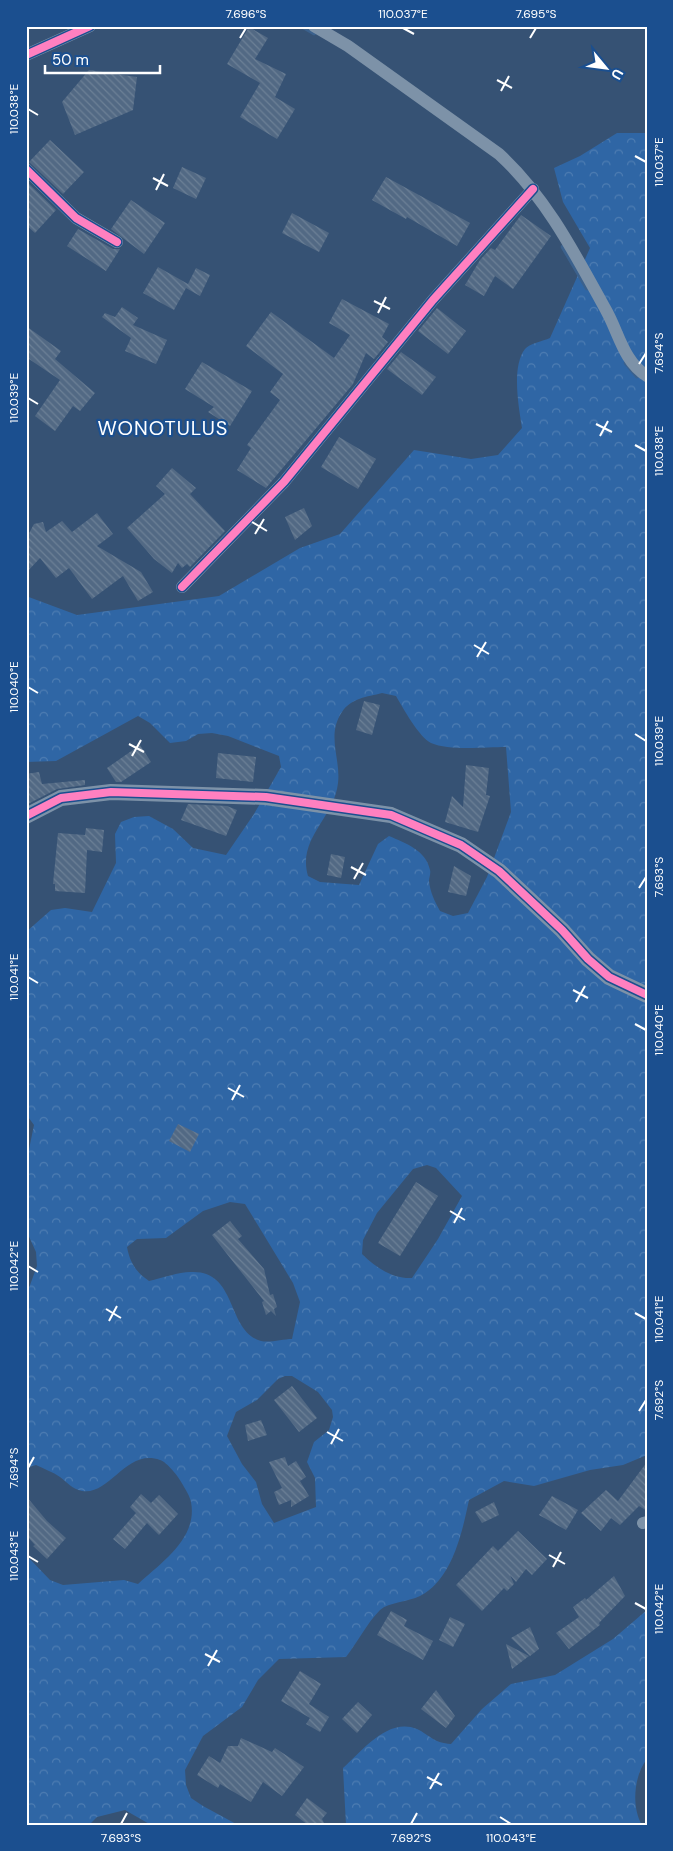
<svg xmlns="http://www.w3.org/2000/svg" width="673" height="1851" font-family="'DM Sans',sans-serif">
<defs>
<pattern id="forest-crowns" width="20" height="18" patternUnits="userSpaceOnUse" patternTransform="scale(1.25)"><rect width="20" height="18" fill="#2f66a5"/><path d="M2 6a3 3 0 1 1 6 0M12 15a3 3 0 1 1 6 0" fill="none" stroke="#4e7db2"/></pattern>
<pattern id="building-back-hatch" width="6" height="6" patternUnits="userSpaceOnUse" patternTransform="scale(1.25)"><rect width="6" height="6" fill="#526984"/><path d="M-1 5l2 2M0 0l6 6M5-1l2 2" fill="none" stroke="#6c8096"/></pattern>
</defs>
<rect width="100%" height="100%" fill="#365274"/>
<path fill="url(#forest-crowns)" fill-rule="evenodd" d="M617,133h30v1322l-24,10 -33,5 -56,16 -30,-5 -35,19c-7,33 -17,80 -49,96 -12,6 -31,6 -40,14 -13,13 -23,33 -34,47l-67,2 -21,21 -16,27 -39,29 -18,34 1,15 5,13 12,8 35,19h-87l-26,-15 -28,7 -8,8h-63v-270l24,25 13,5 61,-5 14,4c24,-22 60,-46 53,-82 -1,-6 -6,-13 -8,-17 -4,-8 -16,-23 -23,-25 -34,-12 -50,36 -78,31 -10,-2 -14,-8 -22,-14 -7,-5 -16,-8 -24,-12l-10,3v-172l11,-30 -1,-14 -10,-22v-66l8,-39 -8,-11v-182l25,-22 14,-2 27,4 24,-49 -1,-29 6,-12 13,-5 15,-1 24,13 20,19 33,7 28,-41 27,-47 -2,-11 -51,-20 -16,-3 -14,1 -12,7 -16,2 -20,-20 -12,-7 -82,45 -30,1v-166l51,19 142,-19 81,-48 40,-14 74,-84 57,9 27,-4 24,-27c-3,-20 -11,-61 3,-79 4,-5 18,-8 25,-11l40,-90 -27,-46 -9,-34 26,-12zM382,693l14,3c7,12 23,41 35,47 18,8 54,4 75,4l5,65 -24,65 -19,36 -15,3 -13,-5c-5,-9 -10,-19 -11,-30 0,-3 2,-8 1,-11 -4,-20 -25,-27 -41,-34l-11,8 -19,41 -39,-3 -12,-6c-11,-38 26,-57 30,-93 3,-24 -12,-48 4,-71 9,-14 25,-15 40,-19zM427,1165l9,3 26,28 -24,43 -26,39c-19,1 -36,-10 -50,-24l1,-14 14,-27 36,-44zM230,1202l15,2 48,79 7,19 -8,37c-9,0 -22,4 -31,2 -35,-10 -23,-71 -70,-69 -13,0 -28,6 -42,9 -13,-9 -19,-18 -22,-34l10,-8 29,-1 37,-27zM285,1376h7l26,16 14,18 1,7 -4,13 -15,12 -7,20 8,16 1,29 -42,16 -12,-19 -6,-22 -14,-18 -15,-28 9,-24 21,-12 21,-21z
M647,1610v149c-13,16 -16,48 -5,66h-296l-3,-57c19,-17 45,-51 74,-39 14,7 17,14 34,15l31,-35 29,-25 44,-9 58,-36z"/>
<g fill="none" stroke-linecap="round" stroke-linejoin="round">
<path stroke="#3b618d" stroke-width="4.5" d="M302,26l12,7
M563,247l24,41
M626,363l11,13"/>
</g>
<path fill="url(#building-back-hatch)" d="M249,27l19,11 -13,21 31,15 -11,23 20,12 -18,30 -37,-22 20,-34 -33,-19z
M89,70l48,7 -4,33 -58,25 -13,-33z
M50,140l34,32 -21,22 -34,-32z
M182,167l24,11 -10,21 -23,-11z
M386,177l84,46 -13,23 -50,-29 -1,2 -34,-19z
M26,181l30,29 -21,23 -9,-8z
M131,200l34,23 -21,31 -33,-25z
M292,213l37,20 -10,19 -37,-19z
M521,215l30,21 -38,53 -18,-13 -11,20 -19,-11 15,-25 11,-12 4,2z
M78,229l35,20h7l-14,22 -39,-25z
M158,267l30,17 8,-16 14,7 -10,21 -14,-8 -12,22 -31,-17z
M342,299l47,25 -7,13 6,5 -14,17 -8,-6 -13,31 -87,104 -29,-18 14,-22 -4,-3 33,-45 -10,-8 13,-18 -37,-28 25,-34 63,46 16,-23 -21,-12z
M122,307l16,11 -5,7 34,15 -11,24 -31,-13 6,-13 -29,-21 3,-4 10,4z
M437,308l29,23 -18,23 -30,-23z
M26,326l35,25 -6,8 40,34 -15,18 -7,-5 -18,25 -20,-15 25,-36 -34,-23z
M401,352l35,25 -14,18 -35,-26z
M202,362l50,29 -22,35 -22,-14 6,-5 -29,-18z
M339,437l37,22 -18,30 -37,-22z
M172,468l24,20 -6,6 35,37 -35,36 -3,-3 -5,4 -4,-5 -6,10 -18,-14 -27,-31 38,-34 -9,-8z
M304,508l8,18 -17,14 -10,-23z
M97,513l16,21 -16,12 44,26 12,20 -15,9 -15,-25 -31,23 -23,-31 -13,10 -16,-20 -14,15v-34l8,-15 9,-2 3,10 16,-11 10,11z
M364,701l16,4 -8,30 -16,-5z
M140,745l11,17 -30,20h-5l-9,-14z
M218,753l38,4 -3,25 -37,-4z
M466,765l23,3 -3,27 4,1 -12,36 -33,-10 7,-26 11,11z
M39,772l3,12 43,-4v5l-28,4 -31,16v-31z
M188,804l39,2 10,4 -11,26 -45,-16z
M86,828l18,2 -2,22 -15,-2 -2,43 -30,-2v-7h-2l5,-51 27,2z
M331,854l14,3 -4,21 -14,-3z
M454,866l17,10 -5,20 -18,-4z
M178,1124l21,10 -9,18 -21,-11z
M416,1182l22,14 -38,60 -22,-13z
M230,1221l12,15 -4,3 26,30 6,26 3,-1 4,13 -3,2 2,7 -5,-5 -5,4 -4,-13 2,-1 -52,-66z
M292,1386l25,32 -18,14 -25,-32z
M261,1420l6,15 -19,6 -3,-16z
M285,1457l3,9 8,-5 10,16 -6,4 9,15 -18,11v-7l-12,5 -5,-13 8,-4 -13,-26z
M647,1462v49l-8,-5 -19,19 -9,-7 -10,13 -20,-18 25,-23 12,11z
M141,1494l10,9 8,-8 19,19 -19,21 -12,-12 -22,26 -12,-10 23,-26 -6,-6z
M26,1496l21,25 19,17 -19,21 -14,-13 2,-1 -9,-10z
M552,1496l26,14 -12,20 -27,-15z
M494,1502l5,13 -17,8 -7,-11z
M518,1531l29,28 -15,16 -6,-6 -10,13 -6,-7 4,9 -7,7 -3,-3 -22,23 -26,-26 37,-39 5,5z
M614,1576l11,20 -26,27 1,2 -31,24 -13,-16 23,-16 -6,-10 12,-9 1,2z
M391,1611l16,9 -3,6 29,15 -10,19 -46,-25z
M450,1617l15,7 -12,23 -14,-7z
M530,1627l9,22 -9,7 -19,-18z
M506,1644l23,12 -17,13z
M300,1671l21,13 -12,20 20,13 -9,15 -14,-8 4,-6 -29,-17z
M436,1690l19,26 -9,12 -25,-19z
M358,1702l14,13 -15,18 -15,-14z
M241,1738l31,14 3,-4 29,19 -22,29 -19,-14 -12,20 -31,-18 -2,4 -21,-13 12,-19 11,7 8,-17h10z
M307,1798l20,15 -5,6 3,6h-17l-13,-10z"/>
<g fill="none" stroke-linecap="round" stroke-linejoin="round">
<path stroke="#7d92a8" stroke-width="12" d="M314,26l34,20 151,108c48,44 77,102 108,158 12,22 17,50 40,64
M26,55l64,-29
M26,169l50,49 41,24
M182,587l102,-105 149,-182 100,-111
M643,1523l4,-1"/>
<path stroke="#7d92a8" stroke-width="16" d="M26,816l35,-18 50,-6 155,5 125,18 70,30 38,26 63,59 26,29 21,18 38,18"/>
<g stroke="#1b4f8f" stroke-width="11">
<path id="cycleway" d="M26,55l64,-29
M26,169l50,49 41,24
M182,587l102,-105 149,-182 100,-111
M26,816l35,-18 50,-6 155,5 125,18 70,30 38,26 63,59 26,29 21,18 38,18"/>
</g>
<use href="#cycleway" stroke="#ff80c0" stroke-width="8"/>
</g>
<path fill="none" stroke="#fff" stroke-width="2" d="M403,28l11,6M240,38l6,-10M530,38l6,-10M497,80l15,8M501,91l8,-15M28,109l10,6M635,156l11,6M153,178l15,8M156,190l8,-16M374,301l16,8M378,313l8,-16M639,364l7,-11M28,398l10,6M596,424l16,8M600,436l8,-15M635,445l11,6M252,522l15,9M255,534l9,-15M474,645l15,9M477,657l9,-15M28,687l10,6M635,734l11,7M129,744l15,8M132,756l9,-16M351,867l15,8M354,879l9,-16M639,888l7,-11M28,977l10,6M573,990l15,8M576,1002l9,-16M635,1024l11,6M228,1088l16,9M232,1100l8,-15M450,1211l15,9M454,1223l8,-15M28,1266l10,6M106,1309l15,9M635,1313l11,6M109,1321l8,-15M639,1411l7,-11M327,1432l16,9M331,1444l8,-15M28,1468l6,-11M549,1555l16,9M28,1556l10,6M553,1567l8,-15M635,1603l11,6M205,1654l15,8M208,1666l9,-16M427,1777l15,8M430,1789l9,-16M500,1817l11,7M121,1824l6,-11M411,1824l6,-11"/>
<g text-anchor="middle" stroke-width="4.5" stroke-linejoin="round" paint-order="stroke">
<g font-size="20" letter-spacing="1" fill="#fff" stroke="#1b4f8f">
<text x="163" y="435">WONOTULUS</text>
</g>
</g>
<rect width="673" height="1851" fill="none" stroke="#1b4f8f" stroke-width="55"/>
<g transform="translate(606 68) rotate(119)" stroke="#1b4f8f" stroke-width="4" paint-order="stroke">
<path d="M0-4L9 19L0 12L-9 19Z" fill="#ffffff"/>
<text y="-8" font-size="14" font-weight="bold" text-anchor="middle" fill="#ffffff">U</text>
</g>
<path d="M45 65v8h115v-8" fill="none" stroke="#ffffff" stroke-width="2.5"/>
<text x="52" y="65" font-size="15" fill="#ffffff" stroke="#1b4f8f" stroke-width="4" paint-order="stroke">50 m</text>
<rect x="28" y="28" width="618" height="1796" fill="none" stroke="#fff" stroke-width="2"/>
<g font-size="12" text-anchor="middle" fill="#fff">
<text x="246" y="18">7.696°S</text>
<text x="403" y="18">110.037°E</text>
<text x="536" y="18">7.695°S</text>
<text transform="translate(14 109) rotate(-90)" y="4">110.038°E</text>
<text transform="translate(659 162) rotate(-90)" y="4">110.037°E</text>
<text transform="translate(659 353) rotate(-90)" y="4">7.694°S</text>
<text transform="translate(14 398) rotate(-90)" y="4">110.039°E</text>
<text transform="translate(659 451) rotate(-90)" y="4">110.038°E</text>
<text transform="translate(14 687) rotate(-90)" y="4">110.040°E</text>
<text transform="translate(659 741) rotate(-90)" y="4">110.039°E</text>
<text transform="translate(659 877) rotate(-90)" y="4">7.693°S</text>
<text transform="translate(14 977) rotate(-90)" y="4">110.041°E</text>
<text transform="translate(659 1030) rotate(-90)" y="4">110.040°E</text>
<text transform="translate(14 1266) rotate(-90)" y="4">110.042°E</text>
<text transform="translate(659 1319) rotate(-90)" y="4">110.041°E</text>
<text transform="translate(659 1400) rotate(-90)" y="4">7.692°S</text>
<text transform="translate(14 1468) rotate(-90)" y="4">7.694°S</text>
<text transform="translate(14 1556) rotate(-90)" y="4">110.043°E</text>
<text transform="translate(659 1609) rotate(-90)" y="4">110.042°E</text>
<text x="121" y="1842">7.693°S</text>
<text x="411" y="1842">7.692°S</text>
<text x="511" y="1842">110.043°E</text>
</g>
</svg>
